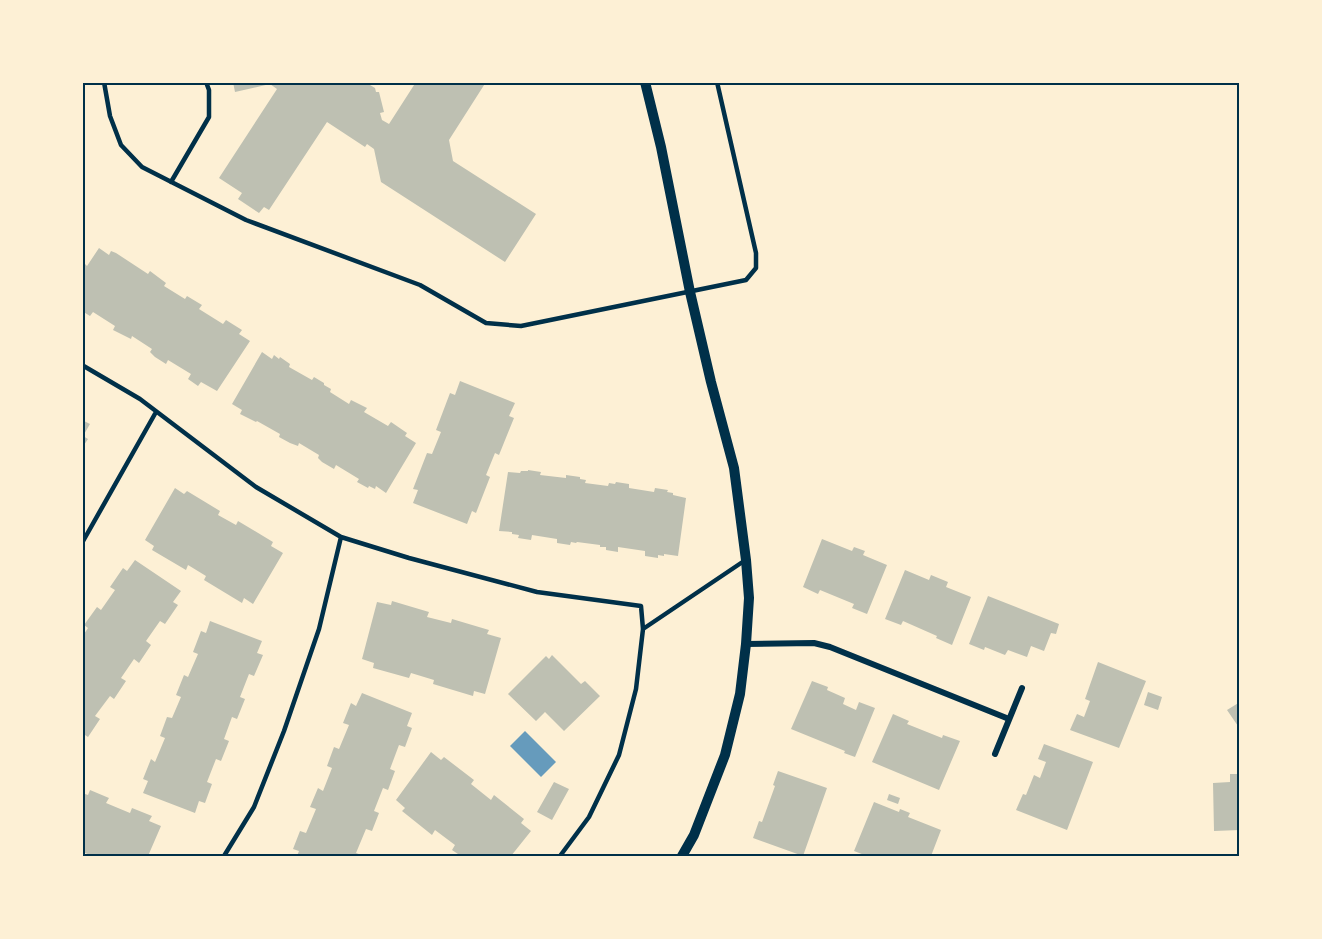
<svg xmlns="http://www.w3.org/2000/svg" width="1322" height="939" font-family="Roboto,sans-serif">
<rect width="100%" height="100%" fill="#fdf0d5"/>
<path fill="#669bbc" d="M525,731l31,31 -15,15 -31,-31z"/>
<path fill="#bec0b2" d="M233,82h138l-1,3 5,3 1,4h3l5,20 -4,1 2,7 7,4 27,-42h70l-37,58 4,21 83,53 -31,48 -124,-80 -7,-33 -7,-5 -2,3 -38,-25 -58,88 -5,-3 -5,6 -21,-14 4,-6 -23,-15 58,-89 -7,-5 -35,8z
M99,248l10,7 2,-4 5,2 32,21 2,-3 16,12 -2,3 21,13 2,-3 15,9 -3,4 24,15 3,-4 16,10 -3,4 11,7 -33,50 -16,-9 -3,4 -10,-7 3,-5 -23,-14 -2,4 -11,-7 -5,-5 2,-3 -20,-13 -1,3 -18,-9 2,-4 -22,-14 -3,4 -8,-5v-44l3,-3 2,2z
M262,352l10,7 2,-4 5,4 1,-2 10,7 -1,3 23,13 2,-3 10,6v2l7,4 -1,3 19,12 2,-4 16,8 -3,4 24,14 3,-4 16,11 -2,3 11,7 -30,50 -10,-7 -1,3 -6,-3 -1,2 -11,-6 2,-3 -23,-14 -2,4 -12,-7 -4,-4 1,-3 -20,-12 -1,3 -8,-3 -11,-6 1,-3 -23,-13 -1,1 -16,-8 2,-4 -10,-6z
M460,381l55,22 -6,13 5,2 -15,37 -4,-2 -9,22 4,2 -14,36 -4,-2 -5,13 -54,-21 5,-13 -5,-1 14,-36 5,1 9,-22 -5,-2 14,-37 5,2z
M82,420l8,4 -7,12 5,3 -6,9z
M528,470l13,2 -1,3 26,3v-3l14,2v2l6,1 -1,3 23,3 1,-3 6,1 1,-2 13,2v4l25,4 1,-4 13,2 -1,2 6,1v2l13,3 -8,58 -14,-2v2l-6,-1v3l-13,-2v-5l-27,-4v5l-12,-2v-3h-6v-2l-23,-3 -1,1 -5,-1 -1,3 -13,-2v-4l-25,-4 -1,5 -13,-2 1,-3 -7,-1v-2l-13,-1 9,-59 12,1 1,-2h7z
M175,488l9,6 3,-3 33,20 -2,4 18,10 2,-4 35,21 -2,4 12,7 -30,51 -9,-6 -2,5 -38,-23 2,-4 -18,-11 -2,5 -34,-20 2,-4 -9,-6z
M822,539l30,12 2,-4 11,4 -2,4 24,10 -20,49 -15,-6 2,-4 -34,-14 -2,4 -15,-7z
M135,560l46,31 -8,11 5,3 -13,19 -5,-3 -14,20 5,4 -12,18 -5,-4 -13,19 5,3 -12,18 -4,-3 -15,20 5,3 -12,18 -6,-4v-96l6,-9 -4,-3 13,-18 4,3 14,-20 -5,-3 13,-19 4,3z
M905,570l24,10 2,-5 17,7 -2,5 25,10 -19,48 -16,-7 1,-2 -34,-15 -2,4 -16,-6z
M988,596l71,28 -3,10 -5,-1 -7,18 -13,-5 -4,11 -19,-7 -3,5 -20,-8 -1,3 -15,-6z
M392,601l37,11 -2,5 24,6 1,-4 37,11 -2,4 14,4 -16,56 -11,-3 -1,5 -40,-12 1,-4 -23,-7 -2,5 -36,-10 1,-5 -12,-4 15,-57 14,3z
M210,621l52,20 -5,12 6,2 -9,21 -5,-2 -9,23 5,2 -8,20 -5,-2 -8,22 5,2 -8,20 -5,-2 -9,23 5,2 -7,19 -6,-2 -4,12 -52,-20 5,-12 -5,-2 8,-20 4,3 10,-24 -5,-2 7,-19 5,1 9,-21 -5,-2 8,-20 4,2 10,-23 -5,-2 8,-21 5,2z
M552,655l29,29 4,-3 15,15 -36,35 -19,-19 -9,9 -28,-27 38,-38 3,3z
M1098,662l48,19 -27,67 -49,-18 7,-16 7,3 6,-16 -5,-2z
M812,681l16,6 -1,3 18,8 -2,6 13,6 3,-8 16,6 -20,49 -11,-4 1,-2 -54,-22z
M1148,692l14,5 -4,13 -14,-5z
M362,693l50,20 -5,13 5,2 -7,19 -6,-2 -9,24 5,2 -7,19 -5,-2 -9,23 5,2 -7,18 -6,-2 -10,24 8,3h-67l2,-5 -6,-2 7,-18 6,2 10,-24 -6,-2 8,-19 5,3 9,-23 -5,-2 7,-19 5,2 10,-24 -6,-2 8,-20 5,3z
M1240,702v27l-13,-19z
M893,714l16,7 -2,3 35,14 1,-3 17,6 -21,49 -67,-28z
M1044,744l49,18 -26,68 -51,-20 7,-16 3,1 8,-20 6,3 6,-16 -8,-3z
M431,752l10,8 3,-3 30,23 -3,4 20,16 3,-5 30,24 -3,4 10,8 -20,25h-50l-9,-6 3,-5 -20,-15 -3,5 -30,-24 3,-3 -9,-8z
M778,771l49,17 -24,68 -50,-18 6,-17 3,1 13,-36 -2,-1z
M1230,774h10v56l-26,1 -1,-48 17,-1z
M554,782l15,7 -17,31 -15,-8z
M90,790l19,8 -3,5 24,10 2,-5 20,8 -3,5 12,5 -13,30h-55l-8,-3 -3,3v-63l6,2z
M889,794l11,4 -2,6 -11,-4z
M874,802l25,10 1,-3 10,4 -2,4 33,13 -10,26h-64l-13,-5z"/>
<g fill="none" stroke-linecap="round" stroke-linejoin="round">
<path stroke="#003049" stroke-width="4.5" d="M104,82l6,34 11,29 21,22 104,53 174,65 66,38 35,3 225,-46 10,-12v-15l-39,-171
M171,182l38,-65v-27l-3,-8
M82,365l58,34 116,88 85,50 68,21 128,34 104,14 2,23 -7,60 -17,66 -30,62 -29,39
M82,543l74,-131
M643,629l101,-68
M224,856l30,-49 30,-76 35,-102 22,-92"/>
<path stroke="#003049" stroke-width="6" d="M746,644l68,-1 16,4 179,72
M995,754l27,-66"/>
<path stroke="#003049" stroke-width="10" d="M645,82l16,65 29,145 21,90 23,86 12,92 3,38 -3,46 -6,50 -15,61 -31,80 -12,21"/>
</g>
<rect width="1322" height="939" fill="none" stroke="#fdf0d5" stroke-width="168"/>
<rect x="84" y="84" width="1154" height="771" fill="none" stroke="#003049" stroke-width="2"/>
</svg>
